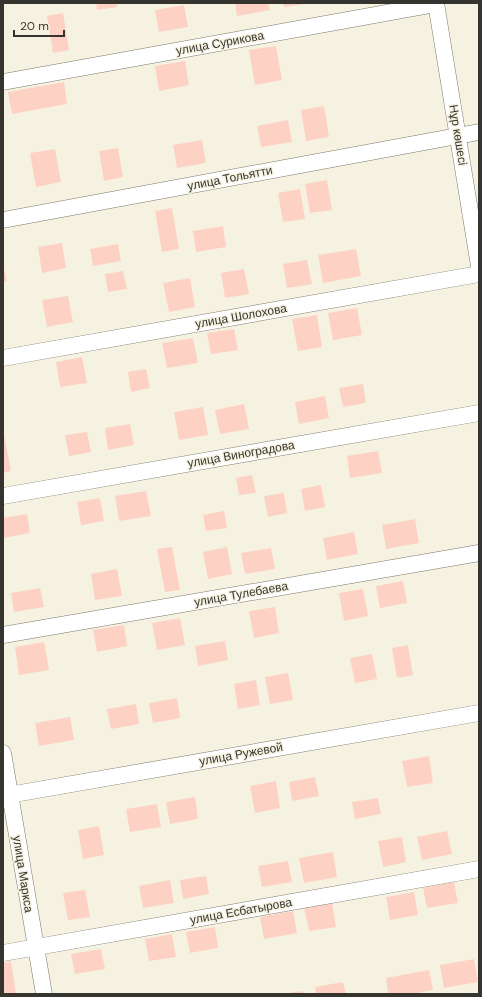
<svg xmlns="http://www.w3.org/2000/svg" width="482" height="997" font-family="'DM Sans',sans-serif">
<rect width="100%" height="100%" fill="#f6f2e2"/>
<path fill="#fdd2c4" d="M96,3h21v4l-20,3z
M235,3h33l2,7 -33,6z
M283,3h22v1l-21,3z
M184,5l4,22 -29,5 -4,-22z
M63,13l6,37 -16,3 -6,-37z
M276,46l6,34 -27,5 -6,-35z
M185,61l4,24 -30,6 -4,-25z
M64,82l3,22 -55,10 -4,-22z
M324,106l5,31 -23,4 -5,-31z
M288,120l4,22 -31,5 -4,-21z
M202,140l4,23 -29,5 -4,-23z
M118,148l5,29 -19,4 -5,-30z
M55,149l6,33 -25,5 -6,-34z
M327,180l5,30 -22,3 -5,-29z
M300,189l5,30 -22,3 -5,-29z
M172,208l7,41 -17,3 -7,-41z
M223,226l3,21 -30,5 -3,-21z
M62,243l4,25 -24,5 -4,-26z
M118,244l3,17 -28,5 -3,-17z
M356,249l5,27 -38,7 -5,-28z
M307,260l5,24 -25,4 -4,-24z
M3,265l4,16 -4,1z
M244,269l5,25 -24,4 -4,-25z
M123,271l4,18 -19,3 -3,-18z
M190,278l5,29 -26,5 -6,-29z
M68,296l5,26 -26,5 -5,-27z
M357,308l5,27 -29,5 -5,-27z
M317,315l5,32 -24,4 -6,-32z
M234,329l4,21 -27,4 -4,-21z
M193,338l5,25 -31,5 -5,-25z
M82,357l5,26 -27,4 -4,-25z
M146,369l4,19 -19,4 -3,-20z
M363,384l3,19 -23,4 -4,-19z
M325,396l4,22 -30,6 -4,-22z
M244,404l5,25 -29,5 -5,-24z
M203,407l5,28 -29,5 -5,-28z
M130,424l4,21 -26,5 -3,-22z
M3,430l8,41 -8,2z
M87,432l4,20 -22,4 -4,-21z
M378,451l4,22 -32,5 -3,-22z
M252,475l4,18 -17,2 -3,-17z
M321,485l4,22 -20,4 -4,-22z
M146,491l5,25 -32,5 -4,-25z
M284,493l3,20 -19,4 -4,-21z
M100,498l4,23 -23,4 -4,-23z
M224,511l3,17 -21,3 -3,-16z
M27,514l3,19 -27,5v-20z
M415,519l4,24 -33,6 -4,-24z
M354,532l4,22 -31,6 -4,-22z
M172,547l8,43 -15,2 -8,-43z
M227,547l5,27 -24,5 -5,-27z
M271,548l4,21 -30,5 -4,-21z
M117,569l5,27 -27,4 -4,-26z
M403,581l4,22 -27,5 -4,-22z
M40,588l4,19 -30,5 -3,-19z
M363,589l5,27 -24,5 -5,-28z
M275,607l4,26 -25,5 -5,-27z
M180,618l5,27 -28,5 -5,-27z
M124,625l3,21 -30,6 -4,-22z
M225,641l3,19 -30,6 -3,-20z
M44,642l5,28 -30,5 -4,-28z
M408,645l5,30 -16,3 -5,-30z
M372,654l5,25 -22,4 -5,-25z
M288,673l5,27 -23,4 -5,-27z
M256,680l4,25 -22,4 -4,-25z
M177,698l3,20 -27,5 -4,-20z
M136,704l3,20 -28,5 -4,-20z
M70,717l4,23 -35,6 -4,-23z
M429,756l4,27 -26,4 -5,-26z
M315,777l4,19 -27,5 -3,-19z
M276,781l4,27 -25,5 -5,-27z
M195,797l3,22 -28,5 -4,-22z
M378,798l3,16 -26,5 -3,-17z
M157,804l4,23 -31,5 -4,-23z
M99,826l5,29 -21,4 -5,-29z
M447,831l5,23 -30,6 -5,-23z
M402,837l4,25 -23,5 -5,-26z
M333,852l4,25 -33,6 -5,-25z
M288,861l4,21 -30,5 -4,-21z
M206,876l3,18 -26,5 -3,-19z
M170,880l4,23 -31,5 -4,-22z
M454,882l4,21 -31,5 -4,-20z
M85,890l5,27 -22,3 -5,-27z
M414,892l4,23 -28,5 -4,-23z
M332,902l4,25 -27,4 -5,-24z
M293,911l4,22 -33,6 -4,-22z
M215,927l3,21 -28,5 -4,-21z
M172,934l4,23 -27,4 -4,-22z
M101,949l4,20 -30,5 -4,-20z
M474,959l4,23 -34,6 -4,-23z
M11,961l5,33h-13v-31z
M429,970l4,20 -21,4h-24l-2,-16z
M343,982l3,12h-30l-1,-7z
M303,991l1,3h-15v-1z"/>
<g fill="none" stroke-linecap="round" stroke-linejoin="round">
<g stroke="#7c786a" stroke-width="17">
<path id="street" d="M436,3l43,263
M3,82l433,-78
M3,220l476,-88
M3,358l476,-84
M3,496l476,-83
M3,635l476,-82
M3,753l41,241
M3,796l476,-83
M3,953l476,-84"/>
</g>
<use href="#street" stroke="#fff" stroke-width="16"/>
</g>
<g text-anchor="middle" stroke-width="3" stroke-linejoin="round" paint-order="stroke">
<g font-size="12" fill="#36342e" stroke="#f6f2e2">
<text transform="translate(220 43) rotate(-10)" y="4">улица Сурикова</text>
<text transform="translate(458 135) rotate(81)" y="4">Нұр көшесі</text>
<text transform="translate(230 178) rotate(-11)" y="4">улица Тольятти</text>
<text transform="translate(241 316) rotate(-10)" y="4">улица Шолохова</text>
<text transform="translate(241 454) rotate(-10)" y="4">улица Виноградова</text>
<text transform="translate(241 594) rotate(-10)" y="4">улица Тулебаева</text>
<text transform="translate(241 754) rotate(-10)" y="4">улица Ружевой</text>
<text transform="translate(23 874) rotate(81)" y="4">улица Маркса</text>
<text transform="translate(241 911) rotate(-10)" y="4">улица Есбатырова</text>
</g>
</g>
<rect width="482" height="997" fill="none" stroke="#36342e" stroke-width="8"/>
<path d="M14 30v6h50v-6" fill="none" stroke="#36342e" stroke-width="2"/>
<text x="20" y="30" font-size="12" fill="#36342e" stroke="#f6f2e2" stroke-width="3" paint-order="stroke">20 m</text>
</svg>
